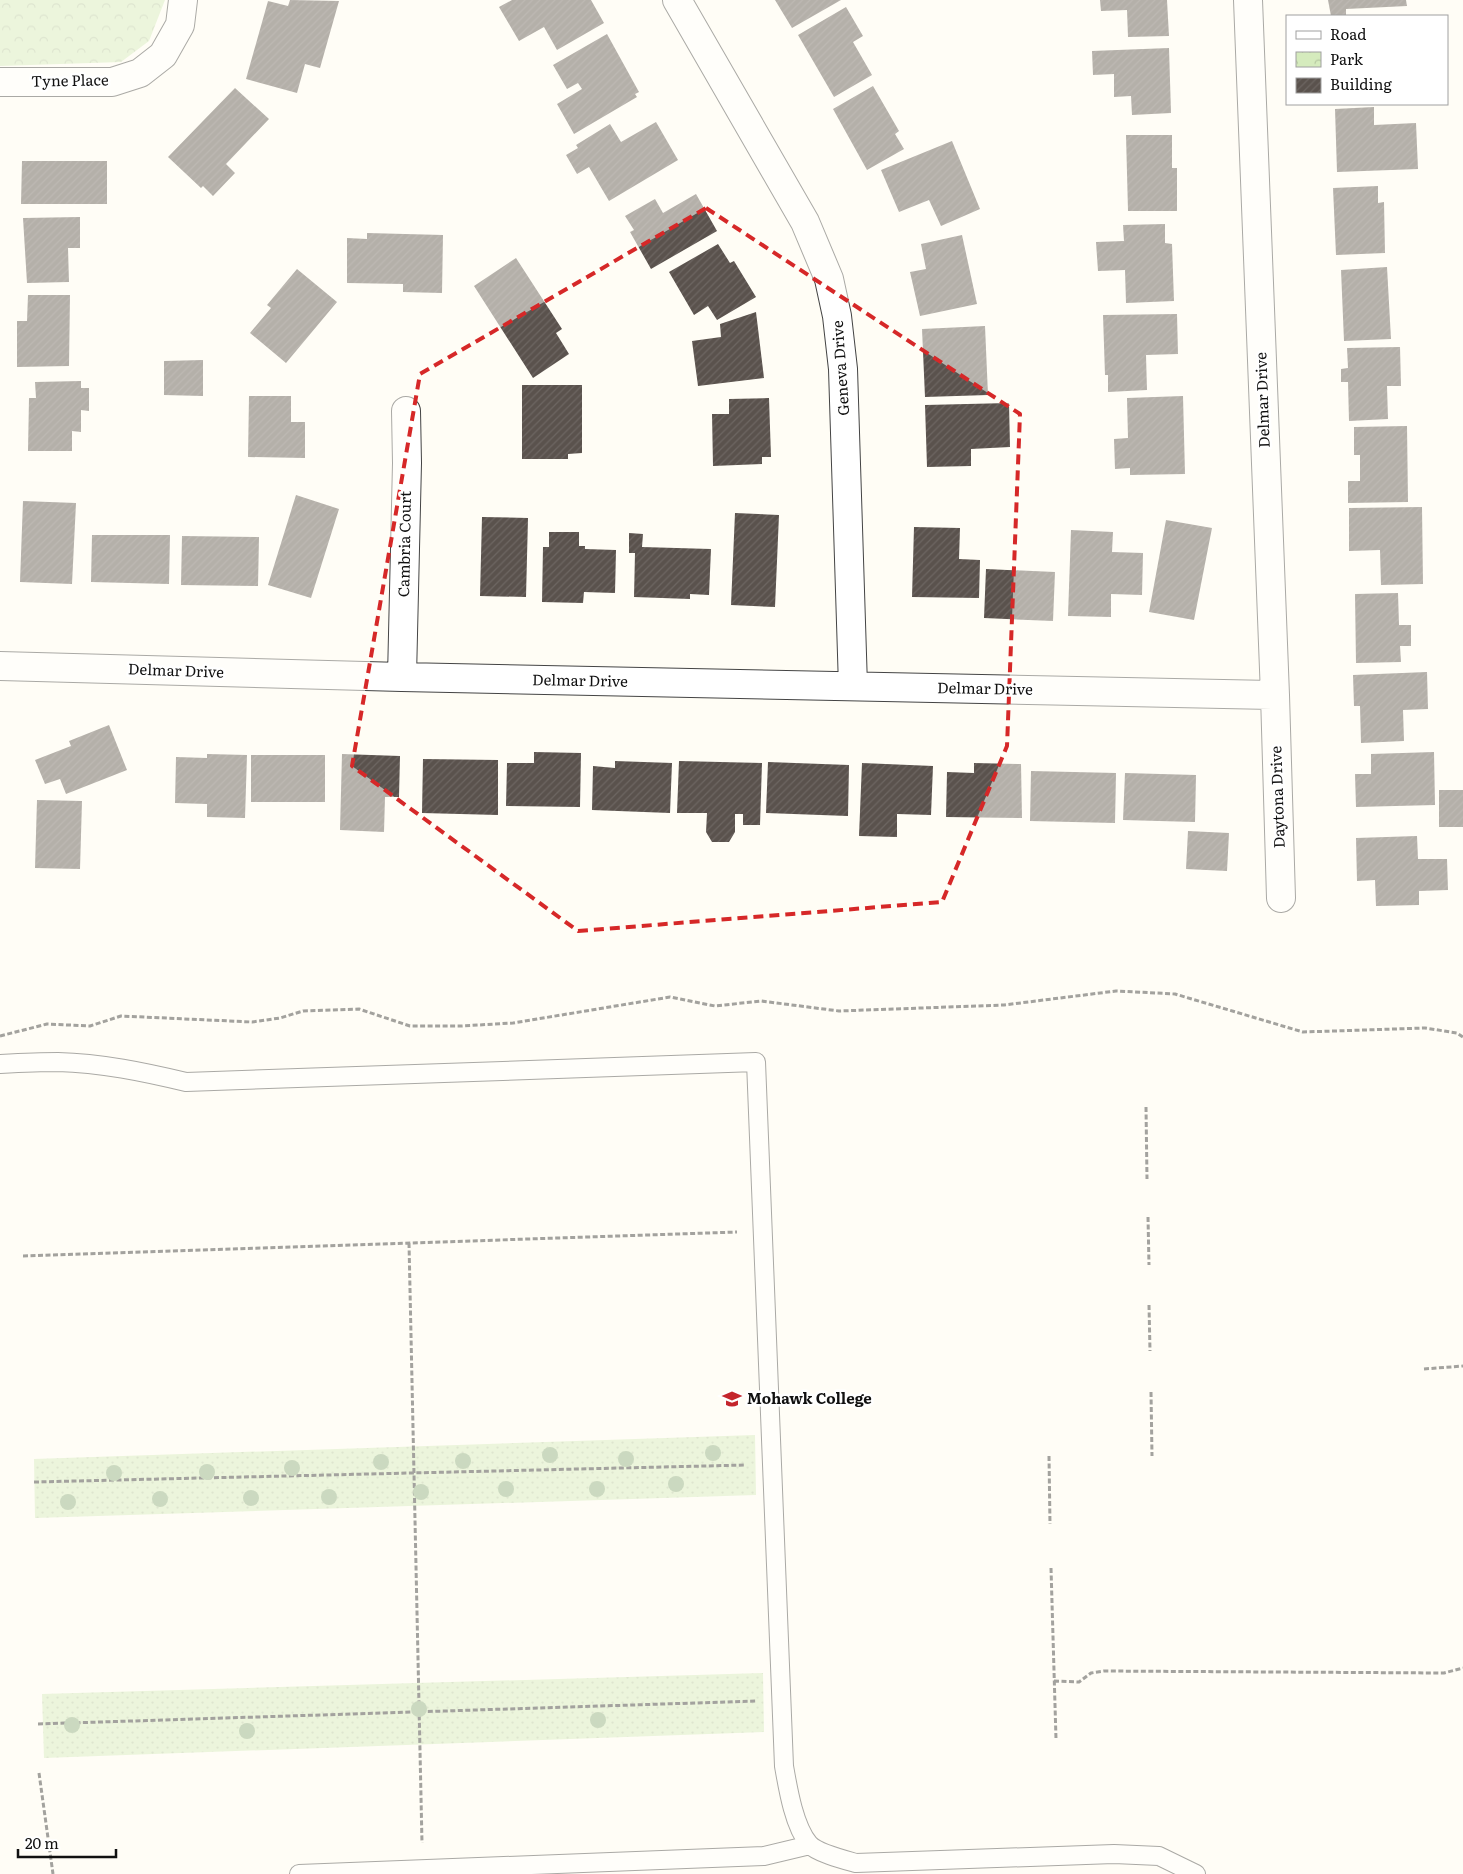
<svg xmlns="http://www.w3.org/2000/svg" width="1463" height="1874" font-family="Literata,serif">
<defs>
<pattern id="grass-dots" width="8" height="8" patternUnits="userSpaceOnUse" patternTransform="scale(1.25)"><rect width="8" height="8" fill="#d5ebbd"/><path d="M2 2h.1M6 6h.1" fill="none" stroke="#b6c8a1" stroke-width="1.8" stroke-linecap="round"/></pattern>
<pattern id="park-crowns" width="20" height="18" patternUnits="userSpaceOnUse" patternTransform="scale(1.25)"><rect width="20" height="18" fill="#d5ebbd"/><path d="M2 6a3 3 0 1 1 6 0M12 15a3 3 0 1 1 6 0" fill="none" stroke="#b6c8a1"/></pattern>
<pattern id="building-hatch" width="6" height="6" patternUnits="userSpaceOnUse" patternTransform="scale(1.25)"><rect width="6" height="6" fill="#5a524d"/><path d="M-1 1l2-2M0 6l6-6M5 7l2-2" fill="none" stroke="#6d6662"/></pattern>
</defs>
<rect width="100%" height="100%" fill="#fffdf5"/>
<path fill="url(#grass-dots)" d="M755,1435l1,60 -721,23 -1,-59z
M763,1673l1,59 -720,26 -2,-64z"/>
<path fill="url(#park-crowns)" d="M0,0h165l-16,41 -28,21 -121,4z"/>
<path fill="url(#building-hatch)" d="M290,0l49,1 -19,67 -15,-4 -8,29 -51,-14 22,-78 20,5z
M512,0h79l13,23 -47,27 -13,-23 -25,14 -20,-34z
M775,0h66l-49,28z
M1100,0h67l2,36 -41,1 -1,-27 -26,1z
M1328,0h78l1,6 -61,3v7h-15z
M846,7l17,29 -10,6 19,33 -38,22 -36,-62z
M607,34l32,58 -4,2 2,3 -63,37 -17,-30 25,-15 -4,-6 -11,6 -14,-24z
M1169,48l2,65 -39,2 -1,-19 -17,1v-23l-21,1 -1,-24z
M873,86l26,45 -4,3 9,15 -37,21 -34,-61z
M235,88l34,31 -43,45 9,9 -22,23 -10,-10 -2,2 -33,-31z
M1374,107v18l42,-2 2,46 -81,3 -2,-63z
M656,122l22,38 -69,41 -20,-34 -12,7 -11,-19 12,-7 -2,-3 34,-21 11,18z
M1126,135h46v33h5v43h-49z
M952,141l28,68 -39,17 -12,-26 -30,12 -18,-42z
M22,161h85v43h-86z
M1378,186v17l6,-1 1,51 -49,2 -3,-67z
M696,194l21,37 -66,38 -21,-37 4,-2 -9,-14 30,-17 8,14z
M80,217v31h-12l1,34 -42,1 -4,-65z
M1165,224v19l7,1 2,57 -48,2 -1,-33 -27,1 -2,-29 28,-1 -1,-16z
M367,233l76,2 -1,58 -39,-1v-8l-56,-1v-45l20,1z
M962,235l15,69 -57,12 -10,-44 16,-3 -5,-25z
M718,244l12,19 4,-2 22,36 -39,23 -9,-14 -14,9 -25,-43z
M516,258l46,71 -6,4 13,21 -36,24 -59,-92z
M1387,267l4,72 -47,2 -3,-71z
M297,269l40,33 -51,61 -36,-30 21,-25 -4,-3z
M28,295h42l-1,71 -52,1v-46h10z
M756,312l8,66 -66,8 -6,-45 29,-4 -1,-13z
M1177,314l1,40 -32,1 1,35 -39,2v-17h-3l-2,-60z
M985,326l3,69 -63,2 -3,-68z
M1400,347l1,39h-14l1,33 -39,2 -1,-39h-7v-13l7,-1 -1,-20z
M203,360v36l-39,-1v-34z
M81,381v7h8v23l-8,-1v22l-9,-1v20h-44l1,-53h7l-1,-16z
M522,385h60v68l-14,1v5h-46z
M249,396h42v26h14v36l-57,-1z
M1183,396l2,78 -55,1v-7l-15,1 -1,-30 14,-1 -1,-40z
M769,398l2,59h-9v7l-49,2 -1,-52h17v-15z
M1009,403l1,44 -39,2v17l-44,1 -2,-62z
M1407,426l1,76 -60,1v-22h12v-26h-6v-28z
M296,495l43,14 -28,89 -43,-13z
M23,501l53,2 -4,81 -52,-2z
M1422,507l1,77 -42,1 -1,-35 -31,1v-43z
M735,513l44,2 -4,92 -44,-2z
M482,517l46,1 -2,79 -46,-1z
M1166,520l46,8 -18,92 -45,-8z
M914,527l46,1 -1,31 21,1 -1,38 -67,-1z
M1071,530l42,2 -1,20 31,1 -1,42 -31,-1v23l-43,-1z
M549,532h30v14h6v3l31,1 -1,43 -31,-1 -1,11 -41,-1 1,-55h6z
M629,533l14,1 -1,13 69,2 -2,46 -19,-1v5l-56,-2 1,-44h-6z
M92,535h78l-1,49 -78,-2z
M182,536l77,1 -1,49 -77,-1z
M986,569l69,3 -2,49 -69,-3z
M1398,593l1,32h12v21h-11l1,16 -45,1 -1,-69z
M1427,672l1,37 -25,1 1,31 -43,2 -1,-37h-6l-1,-31z
M109,725l18,45 -61,24 -6,-15 -15,5 -10,-24 36,-14 -2,-5z
M534,752l47,1 -1,54 -74,-1 1,-43h27z
M1434,752l1,53 -79,2 -1,-33h16v-20z
M207,754l40,1 -2,63 -38,-1v-13l-32,-1 1,-46 31,1z
M342,754l58,2 -1,41h-14l-1,35 -44,-2z
M251,755h74v47h-74z
M423,759l75,1v55l-76,-2z
M615,761l57,2 -2,50 -78,-3 1,-44 22,2z
M679,761l83,2 -2,62h-17v-11h-8v18l-6,10h-17l-6,-10 1,-19h-30z
M768,762l81,3 -1,51 -82,-3z
M862,763l71,3 -2,49 -34,-1v23l-38,-1z
M974,763l47,1 1,54 -76,-1 1,-45 27,1z
M1031,771l85,2 -1,50 -85,-2z
M1125,773l71,2 -1,47 -72,-2z
M1439,790h24v37h-24z
M37,800l45,1 -2,68 -45,-1z
M1188,831l41,2 -2,38 -41,-2z
M1417,836l1,23h29l1,31 -29,1v14l-43,1 -1,-26 -18,1 -1,-43z"/>
<g fill="none" stroke-linecap="round" stroke-linejoin="round">
<g stroke="#444" stroke-width="20">
<path id="lane" d="M0,1064c19,-1 38,-2 58,-2 43,1 86,10 128,20l570,-20 28,704c4,23 10,60 25,78 8,9 36,16 47,19l258,-9 45,2 37,18
M299,1874l465,-18 46,-11"/>
</g>
<g stroke="#444" stroke-width="30">
<path id="street" d="M677,0l128,222 24,57 8,37 6,53 10,317
M1248,0l27,695 6,203
M0,82h112l28,-9 23,-18 17,-30 3,-25
M0,666l402,11 873,18
M402,677l5,-214 -1,-52"/>
</g>
<path stroke="#333" stroke-width="3" stroke-dasharray="5 2.5" stroke-linecap="butt" d="M0,1036l47,-12 43,2 31,-10 131,6 28,-4 23,-7 56,-2 51,17h51l52,-3 157,-26 45,9 46,-5 78,10 165,-6 112,-14 59,3 128,38 122,-4 32,5 6,4
M1146,1107l1,72
M1148,1217l1,48
M409,1243l13,600
M23,1256l714,-24
M1149,1305l1,46
M1424,1369l39,-3
M1151,1392l1,64
M1049,1456l1,68
M34,1482l712,-17
M1051,1568l5,171
M1054,1681l25,1 12,-9 13,-2 340,2 19,-5
M38,1724l719,-23
M39,1773l14,101"/>
<use href="#lane" stroke="#fff" stroke-width="18"/>
<use href="#street" stroke="#fff" stroke-width="28"/>
</g>
<g fill="#8dad7f">
<circle cx="713" cy="1453" r="8"/>
<circle cx="550" cy="1455" r="8"/>
<circle cx="626" cy="1459" r="8"/>
<circle cx="463" cy="1461" r="8"/>
<circle cx="381" cy="1462" r="8"/>
<circle cx="292" cy="1468" r="8"/>
<circle cx="207" cy="1472" r="8"/>
<circle cx="114" cy="1473" r="8"/>
<circle cx="676" cy="1484" r="8"/>
<circle cx="506" cy="1489" r="8"/>
<circle cx="597" cy="1489" r="8"/>
<circle cx="421" cy="1492" r="8"/>
<circle cx="329" cy="1497" r="8"/>
<circle cx="251" cy="1498" r="8"/>
<circle cx="160" cy="1499" r="8"/>
<circle cx="68" cy="1502" r="8"/>
<circle cx="419" cy="1709" r="8"/>
<circle cx="598" cy="1720" r="8"/>
<circle cx="72" cy="1725" r="8"/>
<circle cx="247" cy="1731" r="8"/>
</g>
<path d="M0 0H1463V1874H0ZM706,208l314,206 -13,332 -65,156 -364,29 -226,-165 68,-392z" fill="#fffdf5" fill-opacity=".55" fill-rule="evenodd"/>
<path fill="none" stroke="#d62828" stroke-width="4" stroke-dasharray="10 6" stroke-linejoin="round" d="M706,208l314,206 -13,332 -65,156 -364,29 -226,-165 68,-392z"/>
<defs>
<g id="university-bare" transform="scale(1.5)"><path d="M0-5L7-2L0 1L-7-2ZM-4 1L0 2.5L4 1V4Q0 6-4 4Z" fill="#c4262e" stroke="#fff" stroke-width="2.5" paint-order="stroke"/></g>
</defs>
<g fill-rule="evenodd">
<use href="#university-bare" x="732" y="1399"/>
</g>
<g text-anchor="middle" stroke-width="5" stroke-linejoin="round" paint-order="stroke">
<g font-size="15" fill="#111" stroke="#fff">
<text transform="translate(70 81) rotate(-1)" y="5">Tyne Place</text>
<text transform="translate(841 368) rotate(-94)" y="5">Geneva Drive</text>
<text transform="translate(1263 400) rotate(-92)" y="5">Delmar Drive</text>
<text transform="translate(405 544) rotate(-89)" y="5">Cambria Court</text>
<text transform="translate(176 671) rotate(2)" y="5">Delmar Drive</text>
<text transform="translate(580 681) rotate(1)" y="5">Delmar Drive</text>
<text transform="translate(985 689) rotate(1)" y="5">Delmar Drive</text>
<text transform="translate(1278 797) rotate(-92)" y="5">Daytona Drive</text>
</g>
<g font-size="15" font-weight="bold" fill="#111" stroke="#fff" text-anchor="start">
<text x="747" y="1404">Mohawk College</text>
</g>
</g>
<rect x="1286" y="15" width="162" height="90" fill="#ffffff" stroke="#a0a0a0"/>
<rect x="1296" y="31" width="25" height="8" fill="#ffffff" stroke="#a0a0a0"/>
<text x="1330" y="40" font-size="15" fill="#111111">Road</text>
<rect x="1296" y="52" width="25" height="15" fill="url(#park-crowns)" stroke="#a0a0a0"/>
<text x="1330" y="65" font-size="15" fill="#111111">Park</text>
<rect x="1296" y="78" width="25" height="15" fill="url(#building-hatch)" stroke="#a0a0a0"/>
<text x="1330" y="90" font-size="15" fill="#111111">Building</text>
<path d="M18 1849v8h98v-8" fill="none" stroke="#111111" stroke-width="2.5"/>
<text x="25" y="1849" font-size="15" fill="#111111" stroke="#ffffff" stroke-width="4" paint-order="stroke">20 m</text>
</svg>
